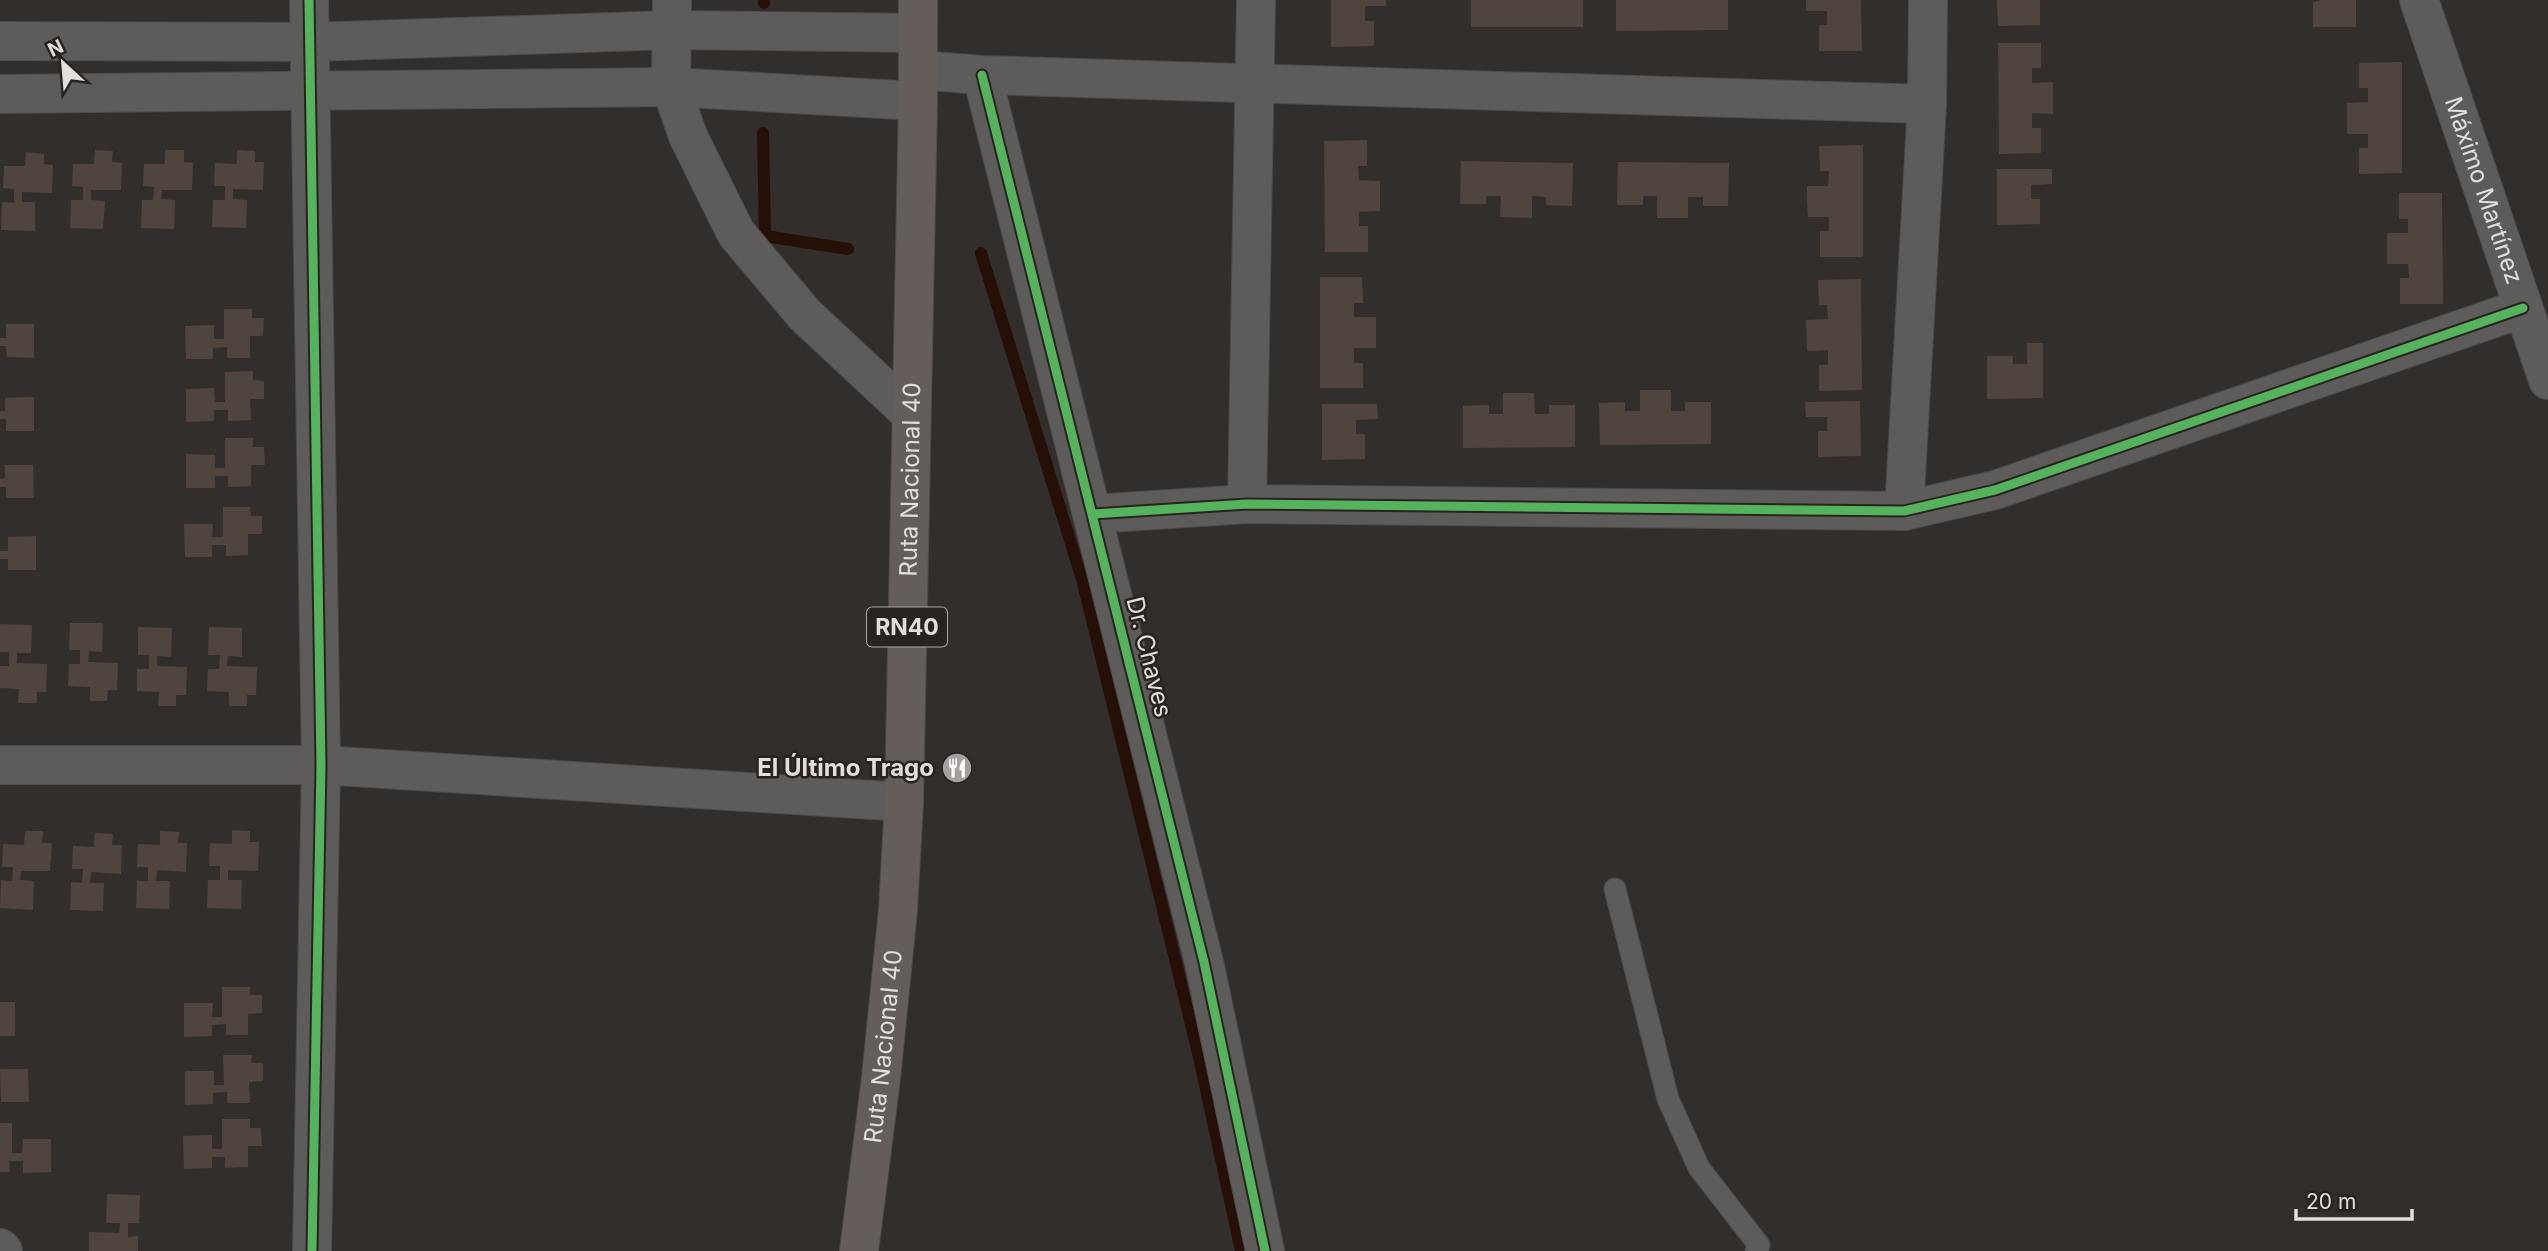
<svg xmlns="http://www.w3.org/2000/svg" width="2548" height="1251" font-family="Inter,sans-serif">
<rect width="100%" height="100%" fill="#312e2c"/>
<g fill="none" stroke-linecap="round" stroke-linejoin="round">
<path stroke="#260f06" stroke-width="12" d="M764,3v-3
M763,133l2,103 83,13
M981,253l101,326 117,478 42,194"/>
</g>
<path fill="#50453e" d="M1331,0h55v6h-21v15h9v25l-43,1z
M1471,0h112v27h-112z
M1616,0h112v30l-112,1z
M1806,0h55l1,51h-43v-26h8v-14h-21z
M1997,0h43v25l-42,1z
M2322,0h34v27h-43v-25z
M1998,43h43v25h-9v15l21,-1v32l-21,-1v15h9v25l-42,1z
M2402,62v111l-43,1v-26h9v-14h-21v-31l21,-1v-14h-9v-25z
M1367,140v26h-9l1,14 21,1v30l-21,1v14h9v26h-43l-1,-111z
M1863,145v112h-43v-26h9v-14h-21l-1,-15v-16h21l1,-15h-9l-1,-25z
M95,150l18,1 -1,11 10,1 -1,27h-30v10l14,1 -2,28 -33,-1 1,-28h12v-13l-11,-1 1,-22h21z
M165,150h19v12l9,1 -1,27h-30l-1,9 14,1 -1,29 -33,-1 1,-28h11l1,-13 -11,-1 1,-22h21z
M237,150l18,1v11h9l-1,28 -30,-1v10l14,1 -1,28 -34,-1 1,-27h12v-14h-11l1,-23 22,1z
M26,152l18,2v10l9,1 -1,28 -30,-1v10h13v29l-34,-1 1,-28 12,1v-14l-11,-1 1,-22h21z
M1461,161l112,2 -1,43 -26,-1v-8l-14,-1v22l-32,-1 1,-21h-15v8h-26z
M1618,162l111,1 -1,43h-25v-9h-15v21h-31v-22h-14v9h-26z
M1997,169h55v15l-21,1v14h9v25l-43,1z
M2399,193h43l1,111h-43v-26h9l-1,-14h-21v-31h21v-14h-9z
M1320,277h42l1,26h-9v14h22v31h-22v15h9v25h-43z
M1861,279l1,111 -43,1v-26h9v-15l-21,1 -1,-31 22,-1 -1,-14h-8l-1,-25z
M224,309h28v9h12l-1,18h-13v22h-23v-11l-14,1v11h-27l-1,-33 29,-1v14h10z
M6,324h28v34l-27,-1 -1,-11h-6v-8h6z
M2027,343h16v55l-56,1v-43h26v8h14z
M253,371v9l11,1v18h-14l1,21 -23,1v-11h-14v11l-28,1v-33l28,-1 1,14h10v-30z
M1640,390h31v21h14v-9h26v42l-111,1 -1,-42 26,-1v9h15z
M1503,393h31l1,21h14v-9h26v42l-112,1v-42l26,-1v9h14z
M34,397v34h-28v-12h-6v-8h5v-13z
M1860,401l1,55 -43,1v-26h9v-14h-21l-1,-15z
M1322,404h55l1,15 -22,1v14h9v25l-43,1z
M225,438h28v9h11l1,18h-14v21l-23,1v-11h-13v12h-29v-34l29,1v13h10z
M5,465h28l1,33h-28v-11h-6v-8l5,-1z
M223,507h27l1,9h11v18h-14v21l-22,1v-11h-14v12h-27l-1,-33h29l-1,13h11z
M36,536v34h-28v-11h-8v-8h8v-14z
M70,623h33l-1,29 -13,-1 -1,11 30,1 -1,27h-9l-1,11h-17v-14l-22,-1 1,-22h11v-14h-11z
M0,624l32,1 -1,28h-14v10l30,1 -1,28h-9v11h-19l1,-14 -19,-1v-22h9v-14h-9z
M138,627l34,1 -1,29 -14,-1v10l30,1 -1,28h-10v11h-18l1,-14 -22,-1v-22h12v-14h-11z
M209,627l33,1v29l-14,-1 -1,10 30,1 -1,28h-9v11h-18v-14l-22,-1 1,-22h11l1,-14h-12z
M232,830l18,1v11h9l-1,29 -30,-1v10h14l-1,29 -34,-1 1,-28h12v-14h-11l1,-23 22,1z
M25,831h18l-1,12h10l-2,28h-29l-1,9 14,1 -1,29 -33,-2 1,-28 11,1 1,-14h-11l1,-23 21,1z
M160,831l19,1 -1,11h9l-1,29 -29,-2 -1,11h14l-1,28 -33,-1 1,-27h11v-14h-11l1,-23 22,1z
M95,833l18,1 -1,11h10l-1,29 -30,-2 -1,11h14l-1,28 -33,-1 1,-28 11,1 1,-14h-11l1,-23 21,1z
M222,987h28v8h12v18l-14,1v21h-22v-11l-14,1v11l-28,1v-34h29l-1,14h10z
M0,1002h15v34h-15z
M223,1055h29l-1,8h12v18l-14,1 1,21h-23v-11l-14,1v11l-28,1v-34h29v14h10z
M0,1069h28l1,33h-28z
M222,1119h28v9h11l1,18h-14v21l-23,1v-11h-13v11l-28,1 -1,-33 29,-1v14h10z
M0,1123h12v30h10l1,-14h28v33l-28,1v-12h-14l1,11h-10z
M107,1194l33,1 -1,28h-11v14l10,-1v15h-49v-19l30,1 1,-10h-14z"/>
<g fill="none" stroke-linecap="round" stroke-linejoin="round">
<g stroke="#4d4b49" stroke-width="23">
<path id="service" d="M1615,889l53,210 31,69 60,77 -3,6"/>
</g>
<g stroke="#4d4b49" stroke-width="40">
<g id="minor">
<path d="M309,0l12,765 -9,486"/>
<path d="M672,0l-1,87 17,49 48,97 68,81 107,100"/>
<path id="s1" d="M2419,0l129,380"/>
<path d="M0,41l310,1 362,-12 246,3"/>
<path d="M918,70l64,5 945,29"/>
<path d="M982,75l222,887 61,289"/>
<path d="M0,94l671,-7 247,14"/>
<path d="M1247,504l9,-504"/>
<path d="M1904,511l23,-407 1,-104"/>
<path d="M1093,514l154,-10 657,7 91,-21 528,-182"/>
<path d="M0,765h321l583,37"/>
<path d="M0,1248l3,3"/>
</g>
</g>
<g stroke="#4d4b49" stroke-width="40">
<g id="primary">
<path id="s2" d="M859,1251l22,-173 17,-168 6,-108 14,-701v-101"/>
</g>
</g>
<use href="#service" stroke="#5e5c5b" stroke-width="21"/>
<use href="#minor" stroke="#5e5c5b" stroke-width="38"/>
<use href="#primary" stroke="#645d59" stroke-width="38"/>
<g stroke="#292320" stroke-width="13">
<path id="cycleway" d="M309,0l12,765 -9,486
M982,75l222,887 61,289
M1093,514l154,-10 657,7 91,-21 528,-182"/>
</g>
<use href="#cycleway" stroke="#56b35d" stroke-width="9"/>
</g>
<defs>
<g id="restaurant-disc" transform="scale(1.575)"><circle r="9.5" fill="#a4a09e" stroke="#292320"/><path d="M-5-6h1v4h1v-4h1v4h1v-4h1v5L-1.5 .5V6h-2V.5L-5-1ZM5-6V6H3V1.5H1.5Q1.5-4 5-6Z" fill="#fff"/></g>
</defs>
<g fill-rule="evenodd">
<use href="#restaurant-disc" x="957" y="768"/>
</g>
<g text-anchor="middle" stroke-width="5" stroke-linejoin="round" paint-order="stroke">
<rect fill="#292320" stroke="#aaa6a4" stroke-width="2" x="867" y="607.5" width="80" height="39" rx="5"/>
<g font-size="23" font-weight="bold" fill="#e2dedc">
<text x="907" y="635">RN40</text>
</g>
<g font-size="24" fill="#e2dedc" stroke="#292320">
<text dy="8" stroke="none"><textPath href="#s1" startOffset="201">Máximo Martínez</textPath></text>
<text dy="8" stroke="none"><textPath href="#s2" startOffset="774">Ruta Nacional 40</textPath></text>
<text transform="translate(1149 657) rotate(76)" y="8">Dr. Chaves</text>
<text dy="8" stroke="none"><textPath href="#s2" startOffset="206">Ruta Nacional 40</textPath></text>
</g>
<g font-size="24" font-weight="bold" fill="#e2dedc" stroke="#292320" text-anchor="end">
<text x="934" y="776">El Último Trago</text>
</g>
</g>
<g transform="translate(63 63) rotate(334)" stroke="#292320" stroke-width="5" paint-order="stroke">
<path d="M0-5L12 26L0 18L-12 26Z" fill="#e2dedc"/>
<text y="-10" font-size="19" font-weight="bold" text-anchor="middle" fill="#e2dedc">N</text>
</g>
<path d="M2296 1209v10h116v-10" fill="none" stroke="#e2dedc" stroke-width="3.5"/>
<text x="2306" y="1209" font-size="21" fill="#e2dedc" stroke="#292320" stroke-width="5" paint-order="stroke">20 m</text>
</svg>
